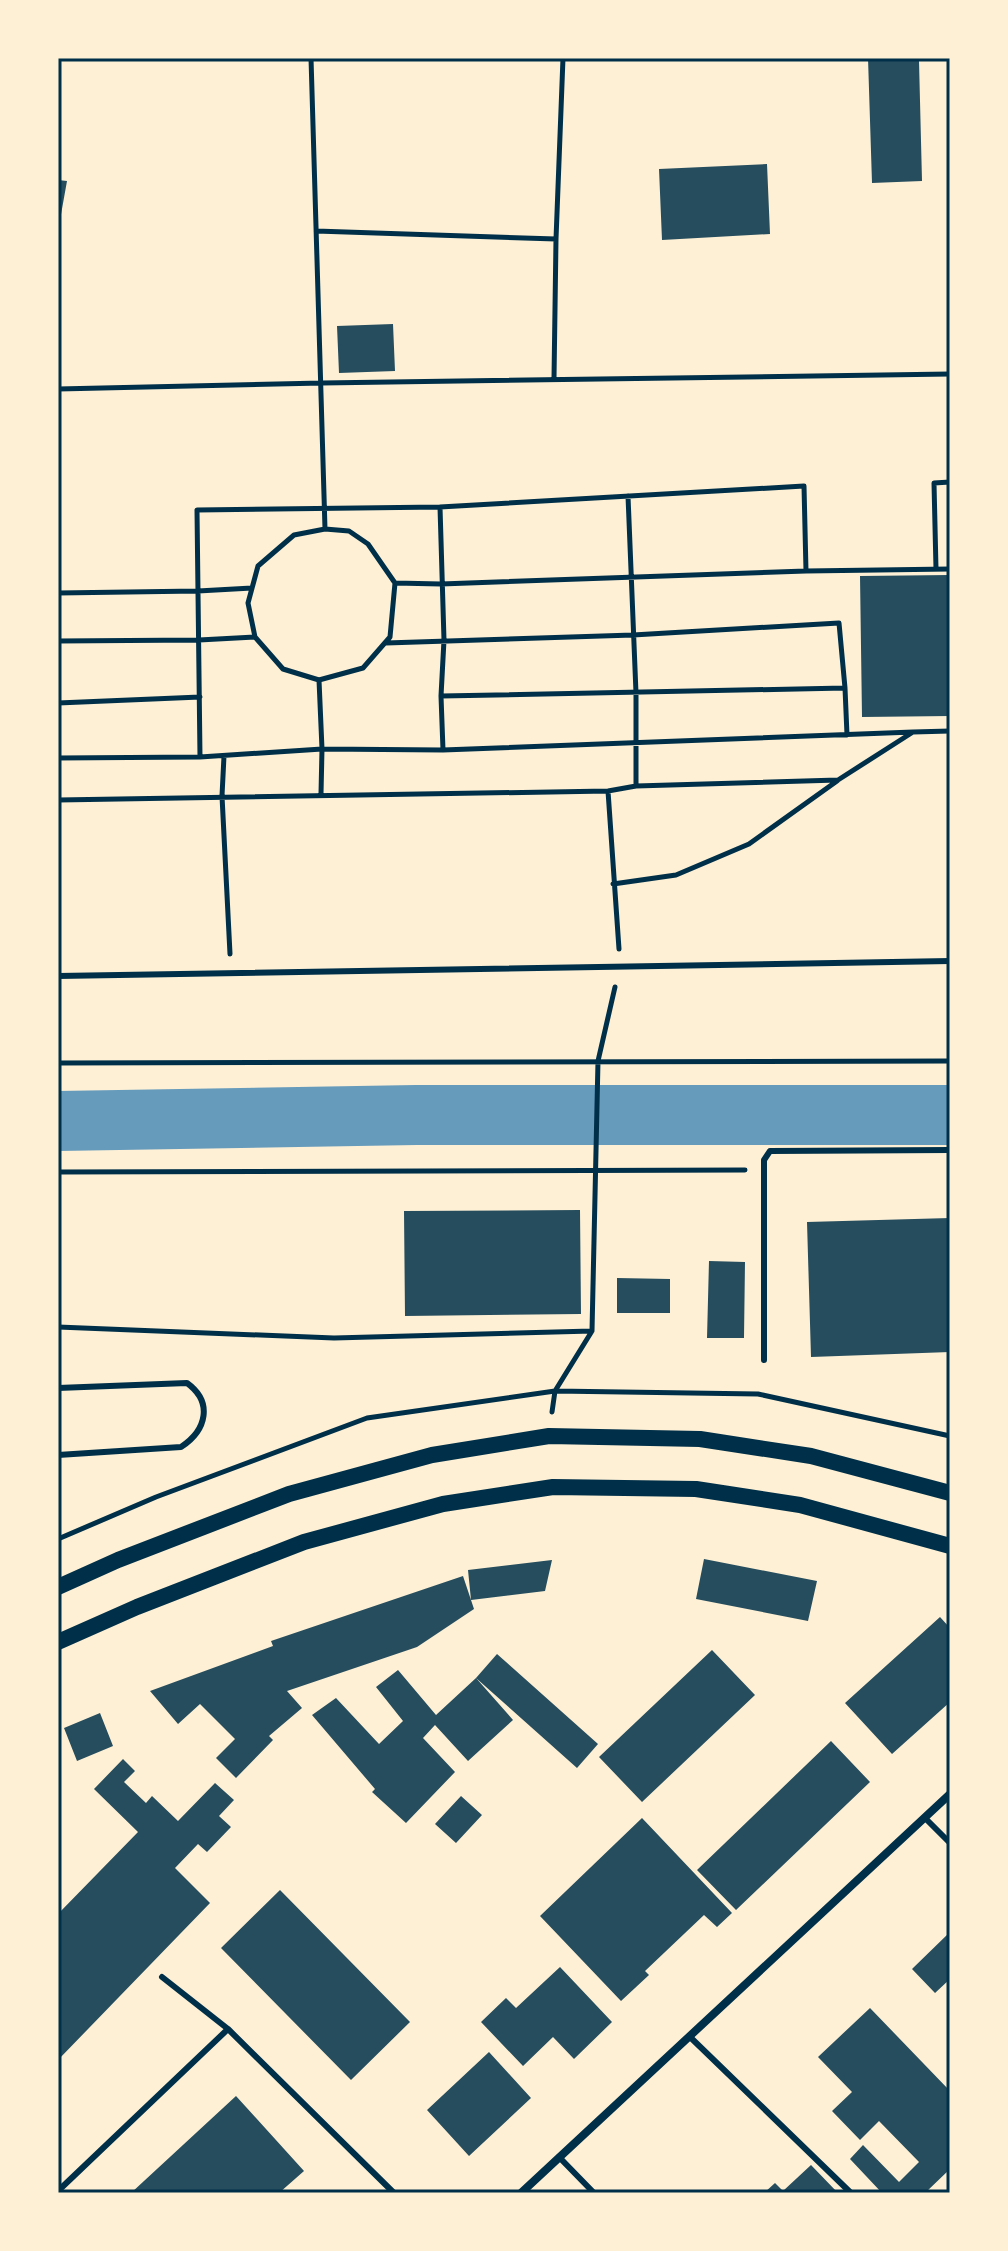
<svg xmlns="http://www.w3.org/2000/svg" width="1008" height="2251" font-family="'DM Sans',sans-serif">
<rect width="100%" height="100%" fill="#fdf0d5"/>
<g fill="none" stroke-linecap="round" stroke-linejoin="round">
<path stroke="#669bbc" stroke-width="60" d="M58,1121l358,-6h534"/>
</g>
<path fill="#264d5e" d="M868,58h82v3h-31l3,120 -50,2z
M767,164l3,70 -108,6 -3,-71z
M58,180l9,1 -7,39h-2z
M393,324l2,47 -56,2 -2,-47z
M950,575v141l-88,1 -2,-141z
M580,1210l1,104 -176,2 -1,-105z
M950,1218v134l-139,5 -4,-135z
M709,1261l36,1 -1,76h-37z
M617,1278l53,1v34h-53z
M704,1559l113,22 -9,40 -112,-22z
M552,1560l-7,31 -74,9 -3,-30z
M463,1576l11,33 -57,38 -130,44 15,17 -33,28 4,4 -37,38 -20,-20 19,-19 -35,-35 -22,20 -28,-33 123,-45 -2,-5z
M940,1617l10,11v74l-58,52 -47,-51z
M712,1650l43,45 -113,107 -43,-45z
M497,1654l101,90 -21,24 -101,-90 37,42 -45,41 -33,-36 -12,13 32,34 -49,51 -34,-31 3,-3 -63,-74 24,-17 43,46 24,-23 -27,-34 22,-17 38,45 40,-37z
M100,1713l13,33 -36,15 -13,-33z
M831,1741l39,41 -134,128 -39,-40z
M123,1759l12,12 -11,11 22,21 6,-7 26,25 37,-38 19,17 -15,16 12,11 -24,25 -9,-8 -23,24 35,35 -152,157v-146l80,-82 -44,-43z
M461,1796l21,19 -26,28 -21,-19z
M642,1818l90,95 -15,14 -13,-12 -59,56 4,4 -28,26 -81,-85z
M280,1890l130,132 -59,58 -130,-132z
M950,1932v47l-15,14 -23,-24z
M560,1967l52,55 -38,37 -21,-22 -30,29 -42,-44 25,-24 10,10z
M870,2008l80,83v78l-25,24h-43l-32,-34 13,-14 36,37 20,-20 -40,-41 -19,19 -28,-29 20,-19 -34,-35z
M489,2052l42,46 -62,58 -42,-46z
M236,2096l68,75 -25,22h-148z
M811,2165l27,28h-74l11,-10 8,8z"/>
<g fill="none" stroke-linecap="round" stroke-linejoin="round">
<path stroke="#003049" stroke-width="5" d="M311,58l14,471
M316,231l240,8 7,-181
M554,379l2,-140
M58,389l264,-6 628,-9
M628,496l8,197v93
M440,507l-243,3 3,247 122,-8 121,1 470,-18
M325,529l24,2 19,13 27,39 -5,54 -27,31 -44,12 -36,-11 -28,-32 -7,-34 10,-37 36,-31z
M936,569l-2,-86 16,-1
M395,583l46,1 365,-13
M58,593l140,-2 54,-3
M58,641l141,-1 56,-3
M386,643l247,-8 206,-12 6,65 -404,8
M319,680l3,69 -1,45
M845,688l2,47
M58,703l142,-6
M443,750l-2,-54 3,-56 -4,-133 364,-21 2,85 144,-2
M224,756l-2,40 8,158
M58,758l142,-1
M608,791l11,158
M58,800l550,-9 28,-5 202,-6 75,-48 37,-1
M613,884l63,-9 73,-31 88,-63
M58,1063l892,-2
M58,1172l687,-2
M58,1327l276,11 258,-7
M552,1412l3,-21 37,-60 6,-270 17,-74
M58,1539l98,-42 211,-79 188,-27 203,3 192,42"/>
<path stroke="#003049" stroke-width="6" d="M58,976l892,-15
M764,1360v-200l6,-9 180,-1
M58,1388l129,-5c26,19 20,47 -6,64l-123,8
M925,1818l25,25
M162,1977l66,52 166,164
M689,2036l162,157
M559,2157l35,36
M58,2191l170,-162"/>
<path stroke="#003049" stroke-width="8" d="M521,2193l429,-399"/>
<path stroke="#003049" stroke-width="16" d="M58,1587l60,-27 171,-66 143,-39 117,-19 151,3 111,17 139,37
M58,1642l79,-35 167,-65 139,-38 110,-17 143,2 104,16 150,41"/>
</g>
<rect width="1008" height="2251" fill="none" stroke="#fdf0d5" stroke-width="120"/>
<rect x="60" y="60" width="888" height="2131" fill="none" stroke="#003049" stroke-width="3"/>
</svg>
